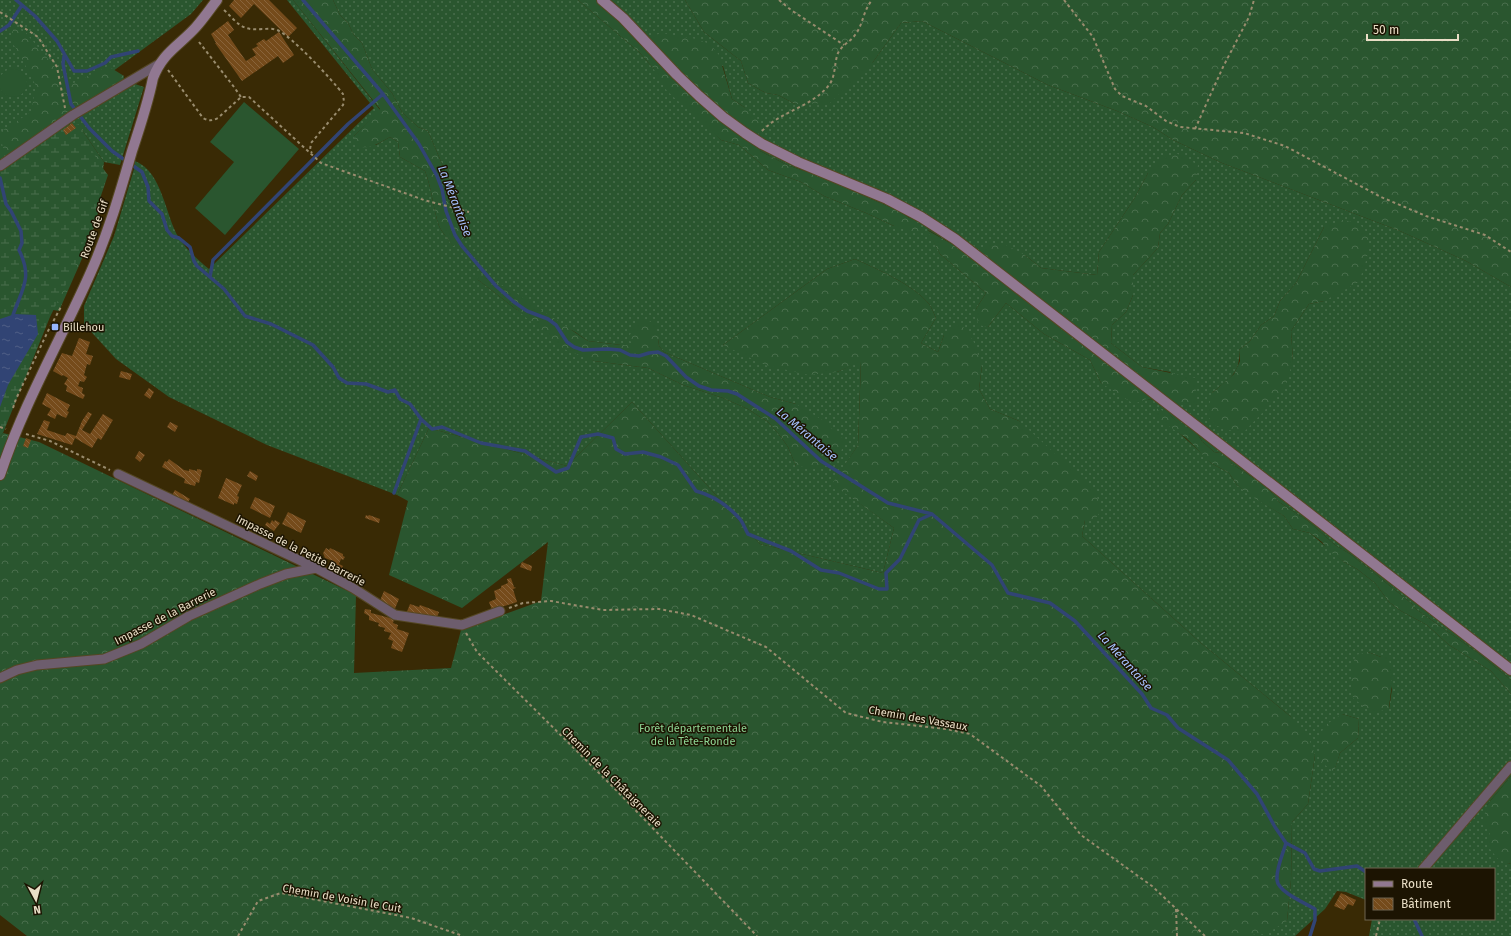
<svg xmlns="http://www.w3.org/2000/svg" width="1511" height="936" font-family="'Fira Sans',sans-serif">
<defs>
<pattern id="grass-dots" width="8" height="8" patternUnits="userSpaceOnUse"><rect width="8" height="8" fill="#2a562f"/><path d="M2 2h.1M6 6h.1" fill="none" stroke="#496e4c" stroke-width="1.8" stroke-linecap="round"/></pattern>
<pattern id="forest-crowns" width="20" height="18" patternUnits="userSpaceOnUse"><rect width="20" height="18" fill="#2a562f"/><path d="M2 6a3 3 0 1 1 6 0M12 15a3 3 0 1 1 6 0" fill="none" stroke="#496e4c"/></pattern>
<pattern id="wetland-marsh" width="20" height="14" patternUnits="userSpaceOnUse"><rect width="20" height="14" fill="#2a562f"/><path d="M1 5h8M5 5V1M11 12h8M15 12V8" fill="none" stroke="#496e4c"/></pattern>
<pattern id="water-ripples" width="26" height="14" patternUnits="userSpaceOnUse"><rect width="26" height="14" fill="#314474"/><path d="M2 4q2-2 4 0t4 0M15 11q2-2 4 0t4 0" fill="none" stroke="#4f5f86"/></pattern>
<pattern id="building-back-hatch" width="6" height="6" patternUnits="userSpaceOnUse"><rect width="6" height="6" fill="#754b1b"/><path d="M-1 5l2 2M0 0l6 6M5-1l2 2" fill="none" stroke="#89643b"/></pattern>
</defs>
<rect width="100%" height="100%" fill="#392a05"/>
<path fill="url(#grass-dots)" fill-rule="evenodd" d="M0,0h203l-12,14 -191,140z
M287,0h6l87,110 -26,26 22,9 14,-8 8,5 2,15 25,14c7,18 8,37 14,55 3,7 10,13 14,20l11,-29 -7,-12 -4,-21 -5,-6 -20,-47 -10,-4 -16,-15 -10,-19 -20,-24 -10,-26 -8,-8 -6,-12 -8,-8 -7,-15h245l61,52 14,16 68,72 18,5 29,25 33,12 23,14 42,17 28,13 16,-8 -11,-7 -42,-18 -18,-7 -23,-11 -29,-10 -27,-14 -2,-19 -14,-25 -12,-8 -9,-33 -82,-27 -44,-39h88l19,32 37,29 7,22 18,10 12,2 17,9 78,-42 28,-39 21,-2 126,64 69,26 36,16 20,13 49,23 178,68 66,30 45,26v393l-33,-27 -62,-44 -5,-6 -37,-30 -24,-19 -15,-9 -27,-24 -29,-19 -12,-15 -35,-23 -6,-10 -12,-2 -12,-11 -8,-12 -14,-3 -10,-11 7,16 30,27 4,5 18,10 8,12 12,9 35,22 9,13 17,4 34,29 13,7 18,14 14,19 12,9 26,14 22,20 42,26 20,23v82l-24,29 3,28 18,31 3,-1v73h-142l3,-17h122v-50h-128v31l-20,-8 -9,-1 -12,18 -30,27h-65l57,-15 4,-41 1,-58 16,-18 7,-49 -25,-39 -89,-73 -119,-107 3,-16 -66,-99 -29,-12 -11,-20 3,-23 -38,-31 -6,17 -17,-9 15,-25c-2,-4 -4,-10 -7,-14 -15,-19 -52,-35 -74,-45l-28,10 -104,76 114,27 24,-11 -3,84 -25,39 61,44 -11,45 -123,-29 -128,-142 -65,64 -138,-38 -32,67 -130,-50 -98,-48 -53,-38 -32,-35v-18l30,-70 20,-67 1,-8c28,11 30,55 44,77 8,12 19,22 30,31l165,-161zM1148,173l48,7 -14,15 -14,29 -8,9 -2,15 -25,27v20l-7,17 -14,13 -1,18 31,24 28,5 27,33 -51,-6 -45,-16 -11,-23 -46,-26 -38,-31 -18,24 -12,-18 10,-16 -46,-39 -12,-24 48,28 49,-3 16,13 56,7 2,-23 35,-53zM1324,227v74l-15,3 -18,27 2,30 -81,32c17,-15 29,-19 27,-43l11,-9 11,-16 13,-9 6,-15 16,-18zM477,279l98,53 13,9 33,4h11l27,-6 -1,6 6,7 106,45 26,7v62l-8,-19 -7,-10 -13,-15 -20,-13 -25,-11 -40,-13 -35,-17 -54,-7 -77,-51zM1368,652l13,5 11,32 -3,20zM1342,714l17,5 -1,19 -18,15 -6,18z
M135,84l9,3 -24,78 -16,-3 -22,-32 -14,-6z"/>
<path fill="url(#forest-crowns)" d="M293,0h40l7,15 8,8 6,12 8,8 10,26 20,24 10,19 16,15 10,4 20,47 6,6 3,21 7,12 2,19 -13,11c-4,-8 -11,-14 -14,-21 -6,-18 -7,-37 -14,-55l-25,-14 -2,-15 -8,-5c-13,7 -21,14 -35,8l-1,-9 26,-27z
M578,0h19l44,39 21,-6 34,6 14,5 9,11 13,44 12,8 16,16 -2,9 2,19 27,14 29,10 83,36 21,14v6l-7,1 -19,-6 -28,-13 -42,-17 -23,-14 -33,-12 -29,-25 -18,-5 -54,-49 -14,-23 -14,-16z
M685,0h826v287l-45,-26 -66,-30 -178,-68 -49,-23 -20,-13 -36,-16 -69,-26 -126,-64 -21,2 -28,39 -43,41 -35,1 -17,-9 -12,-2 -18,-10 -7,-22 -37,-29z
M14,28l11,4 45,53 38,-19 16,10 -2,16 -54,32 14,6 22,32 -7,58 -16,41 -22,50 -22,-4 -37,7v-182l31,-20 5,-26 -18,-35 -9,-12z
M1176,153l22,12 -2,15 -14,15 -14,29 -8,9 -2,15 -25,27v20l-7,17 -14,13 -1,18 31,24 53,11 2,28 -51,-7 -12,5 -33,-21 -11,-23 -46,-26 -38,-31 -18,24 -10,-2 -2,-16 10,-16 -46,-39 -13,-24 48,27 11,-12 16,-2 23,12 16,13 56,7 2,-23 35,-53 14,-26 10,-13z
M1342,220c5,1 12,1 16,4 21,12 6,41 1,58l-35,19 -15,3 -18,27 2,30 -9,29 -41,43 -19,-4 -9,-4 -8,-10 5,-22 22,-19 6,-13 -1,-11 11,-9 11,-16 13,-9 6,-15 16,-18 28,-56z
M855,259c22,10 59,26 74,45 3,4 5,10 7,14l-15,25 17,9 6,-17 16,-12 13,17 9,26 -3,23 11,20 29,12 42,38 35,34 5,18 -6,8 -10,1 -3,16 119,107 89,73 19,23 6,16 -7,49 -16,18 -1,58 -4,41 -21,13 -36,2h-1203l-27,-21v-478l3,-4 36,9 317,153 -2,78 97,-5 10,-38 80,-29 7,-59 -86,66 -73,-33 19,-74 -11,-6 32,-67 138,38 65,-64 128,142 123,29 11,-45 -62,-44 26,-39 3,-83 -24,10 -28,3 -44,-10 -42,-20 104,-76z
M478,273l38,20 72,48 33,4h11l-3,-8 7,-15 9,-3 10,5 4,15 -1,6 6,7 106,45 26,7 28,17 21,20 -6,16 -20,12 -23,-3 -8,-19 -7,-10 -13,-15 -20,-13 -25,-11 -40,-13 -35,-17 -54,-7 -30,-12 -47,-39 -40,-31z
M1158,408l12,7 10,10 14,4 8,12 12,11 12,2 6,10 35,23 12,15 29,19 27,24 15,9 24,19 37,30 5,6 62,44 33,27v14l-20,-23 -42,-26 -22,-20 -26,-14 -12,-9 -14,-19 -18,-14 -13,-7 -16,-12 -6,-8 -12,-9 -17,-4 -9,-13 -35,-21 -12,-10 -8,-12 -18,-10 -25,-25 -29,-20 -3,-5z
M1368,652l13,5h7c7,22 3,30 1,52l-17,4 -19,-15c-3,-17 -3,-27 3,-43z
M1342,714l17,5 -1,19 -18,15 -6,19 -14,-11 -1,-21 5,-14z
M1511,776v87l-3,1 -10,-5 -12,-15 4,-11 -7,-12 4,-16z"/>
<path fill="url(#wetland-marsh)" d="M79,124l19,38 10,13 -16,47 -20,50 -22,45 -47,116 -3,4v-295l1,-2 8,27 49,-37z"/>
<path fill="#2a562f" d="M-1 83a14 14 0 1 1 28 0a14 14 0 1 1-28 0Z
M244,102l55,47 -74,86 -30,-27 39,-46 -24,-20z"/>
<path fill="url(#water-ripples)" d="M15,314l21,1 2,19 -30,51 -8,22v-88z"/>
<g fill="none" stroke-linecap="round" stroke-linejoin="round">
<path stroke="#314474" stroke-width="3.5" d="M16,0l19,16 22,25 17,30h13l18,-8 6,-6 27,-6
M303,0l80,94 36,50 18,32 5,13 4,22 9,24 7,11 34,40 18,16 13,9 21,8 8,6 11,17 7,5 9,3 25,-1 12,1 10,5 9,1 10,-3 9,-1 8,4 20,21 13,9 12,4 17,1 9,3 39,25 45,42 67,42 44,11 60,51 16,28 42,10 25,18 67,73 9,14 16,7 11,13 50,32 29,34 18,33 11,16 19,10 9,16 6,2 37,-5 9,6
M0,31l9,-6 13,-20
M64,56l-1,8 8,40 18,24 23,23 30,21 6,15 1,14 13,13 5,16 5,6 7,2 11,9 4,14 3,5 27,23 21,27 26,8 42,21 20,22 6,11 8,5 19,1 22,8 7,-2 5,9 10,5 11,15 11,10 10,-2 39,16 44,8 31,21 12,-4 13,-31 17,-3 15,4 3,11 9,5 18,-2 18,5 17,8 18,26c16,4 31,14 43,27 4,4 6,11 9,16l43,17 30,19 18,3 40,16h8l-1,-16 14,-14 19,-39 13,-6
M0,178l6,26 5,7 10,20 1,12 -3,7c14,28 3,39 -6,65
M210,277l3,-17 135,-136 35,-30
M394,493l27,-74
M1286,843c-3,11 -10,25 -9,37 1,12 28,23 38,29v11l-5,16
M1414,919l8,17"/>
</g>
<path fill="url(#building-back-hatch)" d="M234,0h35l28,28 -9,9 -34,-33 -13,14 -12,-12z
M228,21l6,9 -6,5 18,26 10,-6 -4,-6 6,-3 -2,-2 8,-5 2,2 13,-9 15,23 -11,8 -5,-7 -36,25 -27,-38h1l-5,-9z
M72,123l4,5 -10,7 -3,-5z
M79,338l11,4 -4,12 7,2 -3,9 -3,-1 -3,11 3,2 -3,5 -4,-1 -2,5 5,2 -1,5 3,2 -2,4 -17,-8 1,-5 -3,-2 4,-6 -5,-3 -1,1 -9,-5 9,-18 10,3z
M121,371l11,3 -2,6 -11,-3z
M149,388l5,4 -4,7 -6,-4z
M47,393l23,12 -3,6 2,1 -3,6 -9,-4 -2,5 -8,-4 4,-6 -9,-5z
M88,412l4,2 -10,16 8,4 13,-20 10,6 -12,20 -3,-2 -6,10 -17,-10 -3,7 -35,-11 7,-14 6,2 -3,8 18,6 2,-3 9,3 6,-15z
M170,422l8,4 -3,6 -8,-5z
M26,438l5,2 -3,8 -5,-2z
M139,451l6,4 -5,7 -5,-4z
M169,459l15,11 5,1v-2l8,2v-2l5,1 -3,13 -3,-1 -1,4 -11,-3 1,-4 -23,-12 3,-6 2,1z
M250,471l8,5 -2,5 -9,-5z
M226,478l16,7 -5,11 2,1 -2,7 -3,-1v2l-16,-7z
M175,490l15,9 -4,5 -14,-9z
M255,497l20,9 -5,12 -20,-10z
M288,512l18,9 -5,12 -19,-9z
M366,515l2,1 1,-1 11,4 -1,4 -14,-5z
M272,520l2,2 1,-2 5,3 -6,8 -9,-6 2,-3 3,2z
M326,548l3,2 1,-2 13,6v2l2,1 -2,3 -2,-1 -2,5 4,2 -4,10 -4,-2 1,-3 -5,-4 2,-6 -8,-3 -2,-5z
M522,562l10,4 -1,5 -11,-4z
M511,578l3,9 2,1 -3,1 4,13 -25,8 -3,-8 7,-3 -2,-8 7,-3v-2l7,-3 -1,-4z
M384,591l15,8 -5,12 -15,-8z
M410,604l9,3 1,-2 19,7 -3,8 -30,-6z
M365,609l6,1v3l23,6 -1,4 5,2 -1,4 12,4 -7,19 -11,-4 2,-7 -5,-2 3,-6 -7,-2 1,-3 -7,-2 1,-3 -10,-3v-4l-5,-3z
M1341,893l15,7 -3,6 -5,-2 -4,6 -10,-4z"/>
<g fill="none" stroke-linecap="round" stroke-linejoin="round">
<g stroke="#554724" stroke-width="11">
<path id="street" d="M0,166l73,-51 86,-51
M118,474l198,94 37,20 42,27 67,10 38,-14
M0,678l17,-8 20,-5 67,-6 37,-15 48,-28 71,-32 26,-10 30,-6
M1423,869l88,-103"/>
</g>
<g stroke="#554724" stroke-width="12">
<path id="secondary" d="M602,0l21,18 54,57 22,21 24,21 22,16 17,11 36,18 89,37 34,18 34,22 556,431
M0,475c23,-70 60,-134 90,-201 18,-40 30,-81 42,-123 8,-24 16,-48 21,-73 10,-26 26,-32 43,-51 8,-9 14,-18 21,-27"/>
</g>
<path stroke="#998c6e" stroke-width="2" stroke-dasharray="3 3" stroke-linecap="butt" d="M779,0l12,10 53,35
M1064,0l29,37 22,52 7,7 24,10 20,15 14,6 64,6 41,13 96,51 45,19 59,19 26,17
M224,10c14,13 17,21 38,19 5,0 10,-1 15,1 15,6 56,51 66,64l1,8 -1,3 -32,38 -1,7 2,3
M0,12l38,25 19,30 8,41
M199,42l35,45 7,10
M168,70l35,48c6,3 9,3 15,0l23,-21h8l72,66 103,37 45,12
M1195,129l28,-62 26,-50 5,-17
M762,131c19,-20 50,-24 67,-46 7,-9 5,-22 9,-32 4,-8 12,-11 17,-18 8,-10 8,-24 17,-35
M13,408l3,-9 32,-68 14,-26
M0,427l6,2
M26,434l24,7 60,29
M509,608l14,-5 28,-2 52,9 56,-1 32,6 75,32 80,66 37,9 63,7 24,5 71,52 40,49 71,51 53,50
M466,633l11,19 137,136 143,148
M1176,909l1,27
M238,936l20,-35 23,-8 130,25 52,18
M1376,936l4,-17"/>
<use href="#street" stroke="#6d5d6d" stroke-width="9"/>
<use href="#secondary" stroke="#917891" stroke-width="10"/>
</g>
<rect fill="#97b6fd" stroke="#1c1402" stroke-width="1.5" x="51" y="323" width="8" height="8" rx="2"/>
<g text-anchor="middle" stroke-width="3" stroke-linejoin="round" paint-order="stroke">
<g font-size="11" fill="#e9dec6" stroke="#1c1402">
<text transform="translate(94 229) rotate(-70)" y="4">Route de Gif</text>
<text transform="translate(301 550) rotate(27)" y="4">Impasse de la Petite Barrerie</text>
<text transform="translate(165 616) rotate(-27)" y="4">Impasse de la Barrerie</text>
<text transform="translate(918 718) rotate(10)" y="4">Chemin des Vassaux</text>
<text transform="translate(612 777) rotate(45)" y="4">Chemin de la Châtaigneraie</text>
<text transform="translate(342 898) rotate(10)" y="4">Chemin de Voisin le Cuit</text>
</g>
<g font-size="11" fill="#e9dec6" stroke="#1c1402" text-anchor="start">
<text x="63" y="331">Billehou</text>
</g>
<g font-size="11" fill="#8dd392" stroke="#1c1402">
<text x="693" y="732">Forêt départementale<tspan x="693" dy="13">de la Tête-Ronde</tspan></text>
</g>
<g font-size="12" font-style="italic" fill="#a5c0fd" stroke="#1c1402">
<text transform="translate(455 201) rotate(69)" y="4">La Mérantaise</text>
<text transform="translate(807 434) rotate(40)" y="4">La Mérantaise</text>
<text transform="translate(1125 661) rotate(48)" y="4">La Mérantaise</text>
</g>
</g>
<rect x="1365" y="868" width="130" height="52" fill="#1c1402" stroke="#6e6550"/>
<rect x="1373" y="881" width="20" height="6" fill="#917891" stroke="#6e6550"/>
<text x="1401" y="888" font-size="12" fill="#e9dec6">Route</text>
<rect x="1373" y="898" width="20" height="12" fill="url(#building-back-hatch)" stroke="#6e6550"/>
<text x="1401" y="908" font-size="12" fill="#e9dec6">Bâtiment</text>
<g transform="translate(36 900) rotate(173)" stroke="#1c1402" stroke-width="3" paint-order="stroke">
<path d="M0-3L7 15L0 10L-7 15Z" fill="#e9dec6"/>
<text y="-6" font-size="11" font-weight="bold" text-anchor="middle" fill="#e9dec6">N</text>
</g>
<path d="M1367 34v6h91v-6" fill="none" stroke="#e9dec6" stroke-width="2"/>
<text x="1373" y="34" font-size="12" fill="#e9dec6" stroke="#1c1402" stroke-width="3" paint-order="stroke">50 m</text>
</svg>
